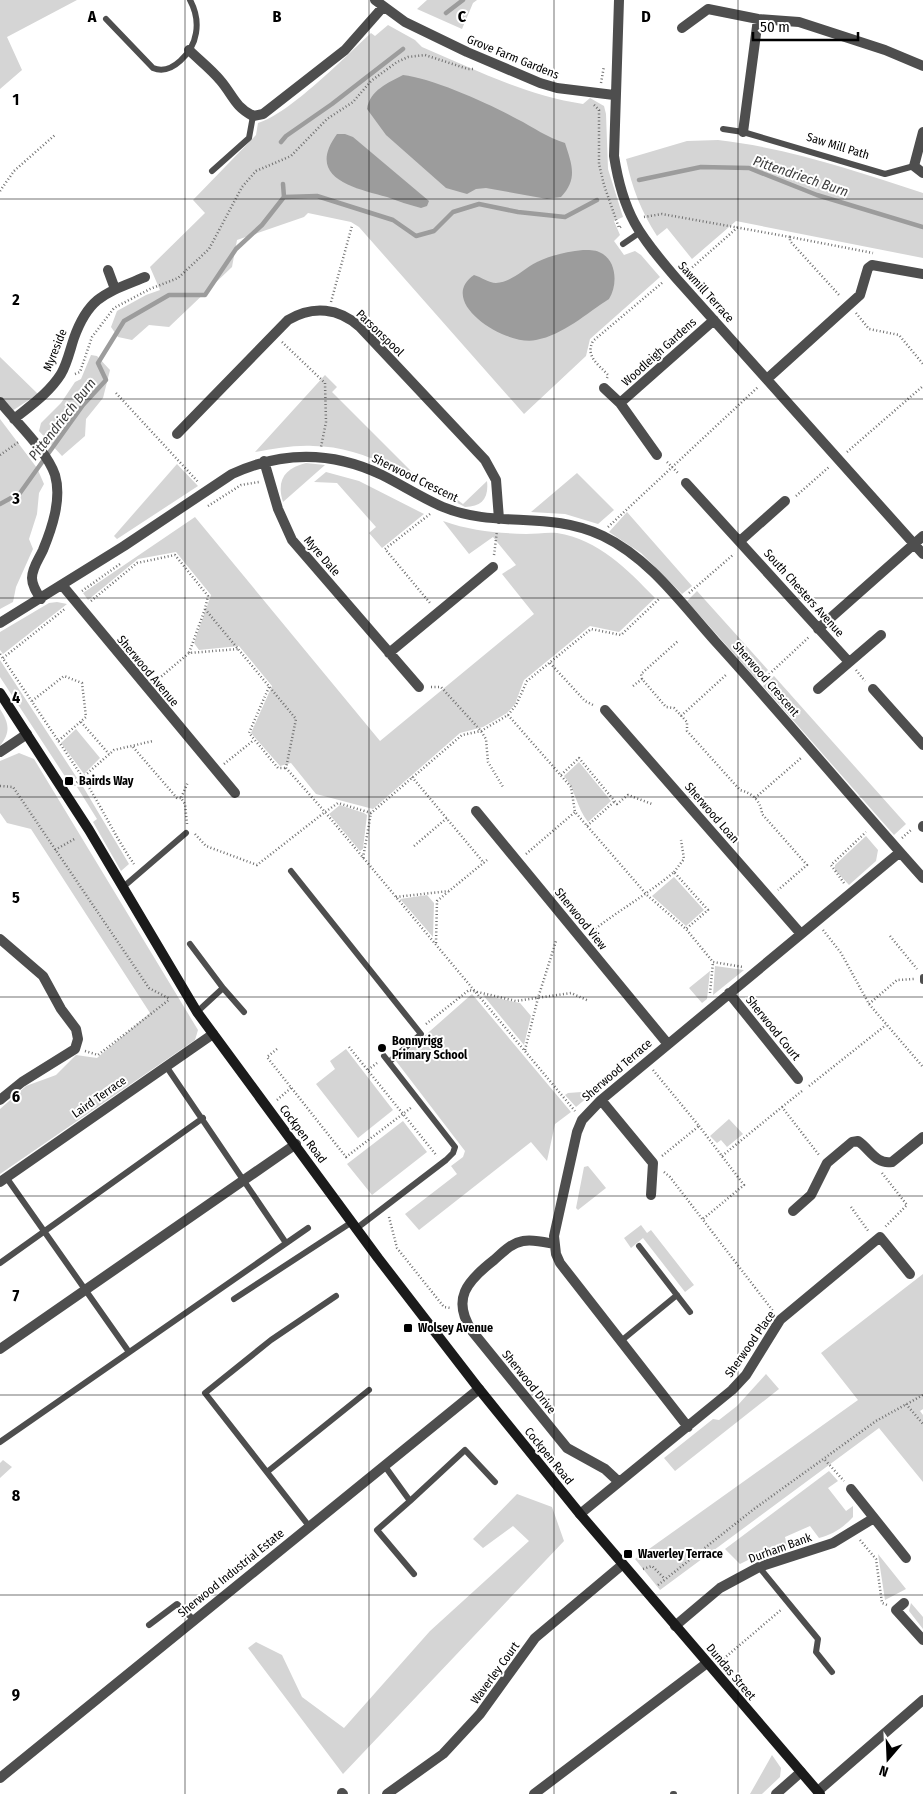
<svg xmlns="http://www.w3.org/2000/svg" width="923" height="1794" font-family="'Fira Sans Condensed',sans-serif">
<rect width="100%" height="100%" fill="#fff"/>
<path fill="#d5d5d5" d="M0,0h77l-70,37 15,33 -22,19z
M427,0h50l-4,3 -11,26 -45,-20z
M388,25l27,15 7,7c52,22 104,49 161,57l7,-6 14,8 2,8 2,55 15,48 -9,4 6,14 -6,6 10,14 11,-4 6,4 19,22 -70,62 -4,17 -62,58 -165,-187 -8,-5 -43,-9 -4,4 -67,23 -5,27 -63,60 -20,-2 -17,15 -14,-3 -7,-10 6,-16 29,-16 14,-5 -10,-23 55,-54 -12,-13 63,-65 2,-12c31,-9 88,-67 113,-90l4,3z
M718,140c70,8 138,31 205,53v65l-187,-37 -44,38 -25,-31 -10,8c-16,-25 -25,-48 -31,-77l61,-18z
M91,355l6,1 13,14 -7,28 -17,21 -1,17 -23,20 -23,-25 2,-8 20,-20 14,-21 6,-3z
M0,357l38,37 -26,17 -12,-14z
M325,375l12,12 -5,5 91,91 20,6 20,15 24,-23c2,17 -5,26 -22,26 -47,-25 -98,-61 -152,-61 -19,-1 -39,3 -58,6z
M0,419l37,49 7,16 -5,9 -2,21 -8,25 4,10 -17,38 -3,15 -13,7z
M306,463l19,2 -42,37c-7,-22 2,-34 23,-39z
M177,464l21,22 -81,53 -3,-3z
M326,472l33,9 65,33 -42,34 -13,-15 7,-6 -39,-44 -23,-1z
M577,473l37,37 -16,14 -33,-10 -34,-2z
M627,512l65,74 -10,8 -41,-41 -32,-21z
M195,517l185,224 154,-127 -32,-40 14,-9 -23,-28 -24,17 -26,-33c28,10 54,12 83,13 10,0 21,-2 31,-1 42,7 70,36 98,65l-36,34 -29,-6 -66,54 -9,24 -8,9 -24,14 -23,6 -87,76 -57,-15 -25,-31 -11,3 -29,-33 21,-47 -33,-40 -40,4 -5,-7 17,-48 -35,-43 -38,7 -50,41 -5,-7z
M697,591l71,79 -11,10 -70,-79z
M57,602l10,2 -64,50 -3,-4v-18l49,-29z
M0,660l77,118 -4,3 -3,-5 -4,2 -66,-101z
M774,676l132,148 -12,11 -131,-149z
M0,709c9,14 11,23 0,37z
M76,729l24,29 -16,16 -23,-31z
M19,753l15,6 164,271 -3,10 -195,134v-65l26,-23 30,-11 20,-20 21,3 53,-45 -119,-184 -24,-6 -7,-10v-52z
M579,762l32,39 -23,21c-12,-15 -12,-32 -24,-46z
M82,785l47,79 -8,7 -28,-49 4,-3 -20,-32z
M340,805l24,8 3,2 -4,34 -3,2 -31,-37z
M866,836l12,14 -2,11 -27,24 -14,-15v-5z
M674,877l30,33 -18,16 -34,-30z
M427,895l7,8 -1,34 -33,-38z
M715,966l29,4 -31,25z
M710,971l-3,28 -5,4 -13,-15z
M472,994l99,118 -16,12 -8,37 -16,-19 -112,88 -14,-16 52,-40 -6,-8 12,-9 2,-6 -69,-90z
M483,995l37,8 11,13 -7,29z
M346,1049l47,61 -35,28 -42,-54 19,-15 -5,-8z
M595,1091l-19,16 -11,-12 3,-2z
M729,1119l14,15 -16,13 -6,-7 -4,3 -7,-7z
M403,1121l24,31 -55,43 -25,-31z
M588,1166l18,22 -28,22 -2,-2 8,-41z
M641,1225l6,8 4,-3 43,55 -9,7 -42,-54 -12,10 -7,-10z
M923,1274v135l-3,2 3,4v67l-44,-54 -219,162 -25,-31 223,-159 -37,-47z
M766,1374l13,15 -104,82 -11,-13 49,-39 6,1 18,-14z
M3,1460l9,7 -12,11v-15z
M829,1471l9,10 -10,7 18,23 7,-5v11c-9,10 -21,18 -34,21l-9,-12 -25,11 3,12 -36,9 -12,6 -15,-15z
M517,1494l35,13 12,34 -221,233 -95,-126 8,-6 26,13 20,42 42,31 86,-97 99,-90 -16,-15 -30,22 -10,-9z
M878,1554l28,35 -21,11z
M911,1603l12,14v12l-14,-18z
M772,1755l9,13 -1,9 -18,17h-12z"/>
<path fill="#9c9c9c" d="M403,75c29,3 87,29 114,44 16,8 31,19 48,24 7,22 13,36 -4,54l-14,2 -61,-11 -10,1 -9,5 -21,-6 -60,-53 -19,-26c3,-19 21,-26 36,-34z
M337,134h8l8,3 76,64 -2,5 -6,2c-12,-3 -23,-7 -34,-11 -33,-9 -82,-19 -50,-63z
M583,250c5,0 12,0 16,2 18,7 19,33 10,47 -22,14 -46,36 -73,41 -29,7 -101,-38 -62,-65 7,2 15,8 22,8 16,-1 27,-14 41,-21 15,-7 29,-10 46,-12z"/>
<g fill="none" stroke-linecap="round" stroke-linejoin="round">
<path stroke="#9c9c9c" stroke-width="4.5" d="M446,13l17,-13
M281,142l5,-6 46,-32 71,-55
M639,180l62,-13 48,1 68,27 106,32
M283,184l1,13
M0,504l20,-11 63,-88 23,-25 -8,-17 26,-42 45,-26h36l31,-46 26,-24 22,-28 33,-1 76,24 23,16 18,-5 19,-19 26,-8 39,8 47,5 32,-17"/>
<path stroke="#707070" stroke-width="2.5" stroke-dasharray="1 2.5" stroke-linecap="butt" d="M601,83l3,-17
M594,105l5,5v54l5,21 15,43 3,-2
M0,191l14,-20 42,-37
M644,217l18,-3 128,23v4l50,55
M790,237l83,16
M687,272l51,-45
M331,302l21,-76
M856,313l13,16 30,6 24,29
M282,342l43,41 1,39 -5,25
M75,374l5,-2 12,-35 22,-29 36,-19 28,-11 31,-29 33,-62 14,-16 35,-15 36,-37 26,-17 18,-21 26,-19 11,-5 17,-2 43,14h7
M607,378l1,-3c-10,-11 -23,-19 -15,-34l70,-59
M116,393l83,90
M847,452l76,-66
M0,455l20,-14
M667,462l12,12
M796,496l33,-29
M208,506l33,-21 18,-3
M430,514l-45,35 45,54
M608,527l150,-140
M494,555l3,-24
M82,591l38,-27
M689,593l45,-39
M91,601l46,-38 38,-8 33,41 -3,13 91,110 -10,49 39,44 13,-9 33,10 91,-78 19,-4 27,-16 8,-10 11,-24 64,-52 30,6 38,-36
M205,609l-16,44 49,-4
M0,654c28,42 56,83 83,124 19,29 32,59 51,86
M3,658l63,-50
M550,663l35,38 10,5
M856,670l9,11
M642,679l-1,-5 37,-33
M764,679l45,-42
M156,681l33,-28
M633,686l9,-7 24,28 8,1 13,14v9l53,59c12,3 21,11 22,24l45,51 -29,25
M269,687l-20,46 29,35h8
M431,687h10l40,44 5,8 2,23 15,25
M32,701l32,-25 18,7 4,34 -29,25
M508,715l63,72 4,25 72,83 39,34 27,33 30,5
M681,716l46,-42
M81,722l28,32
M133,747l44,51h4
M224,764l30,-24
M561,775l18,-17 38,46 11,-9 24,9
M412,777l72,86
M74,785l40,-35 39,-9
M0,786l13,1 136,201 21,11
M755,798l46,-40
M187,824l-2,-20 -4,-6 7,-16
M587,826l28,-25
M195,834l11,12 51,19 68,-53 250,299
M902,838l10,-9
M414,846l33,-28
M55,850l21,-12
M526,854l49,-42
M363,858l8,-45
M674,872l10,-13 -3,-19
M844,883l-13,-18 35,-33
M396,897l53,-6 38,-31
M823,930l18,23 28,51 54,63
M590,933c27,-22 57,-38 84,-61l34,38 -22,19
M890,936l27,33
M436,943l1,-42 11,-9
M710,993l3,-31
M869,1004l28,-24 17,-1
M426,1024l43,-34 47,11 55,-8 18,8
M349,1047l88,109
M277,1049l-10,8 79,100 66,-50
M525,1050l13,-52 18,-57
M85,1051l13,4 72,-56
M368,1070l9,-7
M653,1070l46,56 -37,30
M809,1086l77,-61
M277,1100l14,-12
M782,1107l20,-16
M699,1126l45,59 -41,34
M722,1156l60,-49 37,48
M664,1172l6,5 103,134
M882,1173l25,32 -22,22
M851,1207l18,25
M389,1217l8,31 47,59 7,1
M906,1404l17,20
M825,1460l19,21
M860,1540l16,19 6,44 5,2
M643,1569l9,-3 13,13
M658,1585l96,-76 122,-88 47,-26
M721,1661l61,-52"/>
<path stroke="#4e4e4e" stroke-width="6" d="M106,19l47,49c19,8 40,-16 43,-35 2,-12 0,-22 -6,-33
M723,129l20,3 142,42 29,-8
M212,171l37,-33 4,-22
M623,244l16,-11
M291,871l130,163 -32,28
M122,888l64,-55
M190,944l33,44 -26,24
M923,977v4
M223,988l21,24
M166,1066l120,177
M6,1177l123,175
M357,1228l89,-68 7,-7 2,-6 -71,-91
M639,1246l51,66
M0,1263l203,-145
M234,1299l118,-77
M621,1341l56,-46
M0,1442l308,-214
M384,1465l26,36 -33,29 37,44
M267,1472l102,-82
M410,1501l55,-51 30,32
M309,1526l-104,-133 66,-53 65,-44
M759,1567l59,72 -2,13 16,20
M149,1625l28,-21 17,16
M673,1794h1"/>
<path stroke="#4e4e4e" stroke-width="10" d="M375,0l30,22 62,30 73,31 17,5 57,7
M619,0l-5,156c9,58 25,79 62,122l247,276
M682,28l26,-19 50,10 41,3 86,28 38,16
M189,50c10,10 22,19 31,30 13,15 14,26 33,36l10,-2 82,-64 38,-43
M743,132l15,-113
M923,132l-9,34 9,7
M108,270l7,19
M767,379l93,-84 8,-27 4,-3 51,9
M604,388l16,15 37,52
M0,402c16,20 47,49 55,73 7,24 -3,53 -12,75 -4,9 -11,18 -11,28 0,8 5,15 9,21
M620,403l94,-83
M14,419c16,-13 35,-26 47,-45 6,-10 9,-24 13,-36 15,-42 32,-45 71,-61
M177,434l111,-114c25,-15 51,-12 72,7l125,133 11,20 3,39
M264,461l14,48 14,31 127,147
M686,483l163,179
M740,541l45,-40
M62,585l173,208
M0,623l124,-77 108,-72c50,-23 100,-23 150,1 20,10 40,23 61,32 53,22 106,3 160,29 46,22 78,67 112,105 71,78 138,159 208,237
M818,629l105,-93
M389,653l104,-86
M818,689l63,-54
M873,689l50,56
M605,710l196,224
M0,752l27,-18
M476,811l191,232
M923,827v-1
M0,939l43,37 18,33 15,20 2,10 -3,10 -53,33 -22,18
M729,993l69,86
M601,1100l52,63 -2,32
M0,1182l213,-148
M793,1211l18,-16 16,-32 25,-21 6,-1c12,8 18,24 34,21l31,-25
M554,1244c-10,-2 -21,-5 -31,-3 -12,2 -21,12 -29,19 -27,21 -43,39 -22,71l95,117 38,21 14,13
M0,1349l296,-205
M688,1427l-128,-164 -4,-9 -2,-18 23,-104 5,-12 19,-20 298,-247
M851,1489l55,69
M580,1514l152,-124 14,-15 34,-55 100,-83 30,37
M904,1603l-8,7 27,30
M675,1626l45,-38 39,-21 74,-24 41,-25
M0,1778l479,-389
M818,1791l105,-91
M342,1793l1,1
M387,1794l56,-40 37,-40 55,-76 87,-73
M534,1794l173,-131
M776,1794l25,-22"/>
<path stroke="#1b1b1b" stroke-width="10" d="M0,693l89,137 108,182 181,246 101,131 101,125 240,280"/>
</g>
<path fill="none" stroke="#000" stroke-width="1" stroke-opacity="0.55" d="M185,0v1794M369,0v1794M554,0v1794M738,0v1794M0,199h923M0,399h923M0,598h923M0,797h923M0,997h923M0,1196h923M0,1395h923M0,1595h923"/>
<g fill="#000" stroke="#fff" stroke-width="2">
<rect x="64" y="776" width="10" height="10" rx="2.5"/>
<circle cx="382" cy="1048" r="5"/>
<rect x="403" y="1323" width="10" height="10" rx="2.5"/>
<rect x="623" y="1549" width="10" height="10" rx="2.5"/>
</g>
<g text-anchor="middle" stroke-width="4" stroke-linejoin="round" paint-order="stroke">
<g font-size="12" fill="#000" stroke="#fff">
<text transform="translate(513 57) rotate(22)" y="4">Grove Farm Gardens</text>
<text transform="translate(838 146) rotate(17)" y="4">Saw Mill Path</text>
<text transform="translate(706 292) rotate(48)" y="4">Sawmill Terrace</text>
<text transform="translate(380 333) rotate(44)" y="4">Parsonspool</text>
<text transform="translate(55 350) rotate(-68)" y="4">Myreside</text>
<text transform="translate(659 352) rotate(-42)" y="4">Woodleigh Gardens</text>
<text transform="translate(415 478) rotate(26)" y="4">Sherwood Crescent</text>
<text transform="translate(322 556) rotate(49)" y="4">Myre Dale</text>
<text transform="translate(804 593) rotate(48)" y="4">South Chesters Avenue</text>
<text transform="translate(148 671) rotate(50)" y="4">Sherwood Avenue</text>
<text transform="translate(766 679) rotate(49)" y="4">Sherwood Crescent</text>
<text transform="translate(712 813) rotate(49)" y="4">Sherwood Loan</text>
<text transform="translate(581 919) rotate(51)" y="4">Sherwood View</text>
<text transform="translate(773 1028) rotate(51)" y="4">Sherwood Court</text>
<text transform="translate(617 1070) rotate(-41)" y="4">Sherwood Terrace</text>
<text transform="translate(99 1097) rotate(-35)" y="4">Laird Terrace</text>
<text transform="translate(303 1134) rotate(53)" y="4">Cockpen Road</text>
<text transform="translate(750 1344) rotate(-55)" y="4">Sherwood Place</text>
<text transform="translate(529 1382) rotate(51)" y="4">Sherwood Drive</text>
<text transform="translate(549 1456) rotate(51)" y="4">Cockpen Road</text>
<text transform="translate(780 1548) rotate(-20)" y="4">Durham Bank</text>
<text transform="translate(231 1573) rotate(-39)" y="4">Sherwood Industrial Estate</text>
<text transform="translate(731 1672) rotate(50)" y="4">Dundas Street</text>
<text transform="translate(495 1673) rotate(-54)" y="4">Waverley Court</text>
</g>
<g font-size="12" font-weight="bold" fill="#000" stroke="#fff" text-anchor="start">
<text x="79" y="785">Bairds Way</text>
<text x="392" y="1045">Bonnyrigg<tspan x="392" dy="14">Primary School</tspan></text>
<text x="418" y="1332">Wolsey Avenue</text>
<text x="638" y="1558">Waverley Terrace</text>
</g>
<g font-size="14" font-style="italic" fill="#3d3d3d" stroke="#fff">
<text transform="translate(801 176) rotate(19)" y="5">Pittendriech Burn</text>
<text transform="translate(62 419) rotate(-52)" y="5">Pittendriech Burn</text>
</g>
</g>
<g font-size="16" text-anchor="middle" font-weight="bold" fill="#000" stroke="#fff" stroke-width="4" stroke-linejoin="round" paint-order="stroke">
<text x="92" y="22">A</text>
<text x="277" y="22">B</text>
<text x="462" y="22">C</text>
<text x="646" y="22">D</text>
<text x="16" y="105">1</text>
<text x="16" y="305">2</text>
<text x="16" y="504">3</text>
<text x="16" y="703">4</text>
<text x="16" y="903">5</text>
<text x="16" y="1102">6</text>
<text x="16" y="1301">7</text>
<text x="16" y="1501">8</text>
<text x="16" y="1700">9</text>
</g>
<g transform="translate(888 1759) rotate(199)" stroke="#ffffff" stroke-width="4" paint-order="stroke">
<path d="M0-4L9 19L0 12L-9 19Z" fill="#000000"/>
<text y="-8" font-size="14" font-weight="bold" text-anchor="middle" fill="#000000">N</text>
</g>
<path d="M753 32v8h105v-8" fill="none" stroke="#000000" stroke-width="2.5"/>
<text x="760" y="32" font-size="15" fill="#000000" stroke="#ffffff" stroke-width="4" paint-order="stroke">50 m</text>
</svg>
